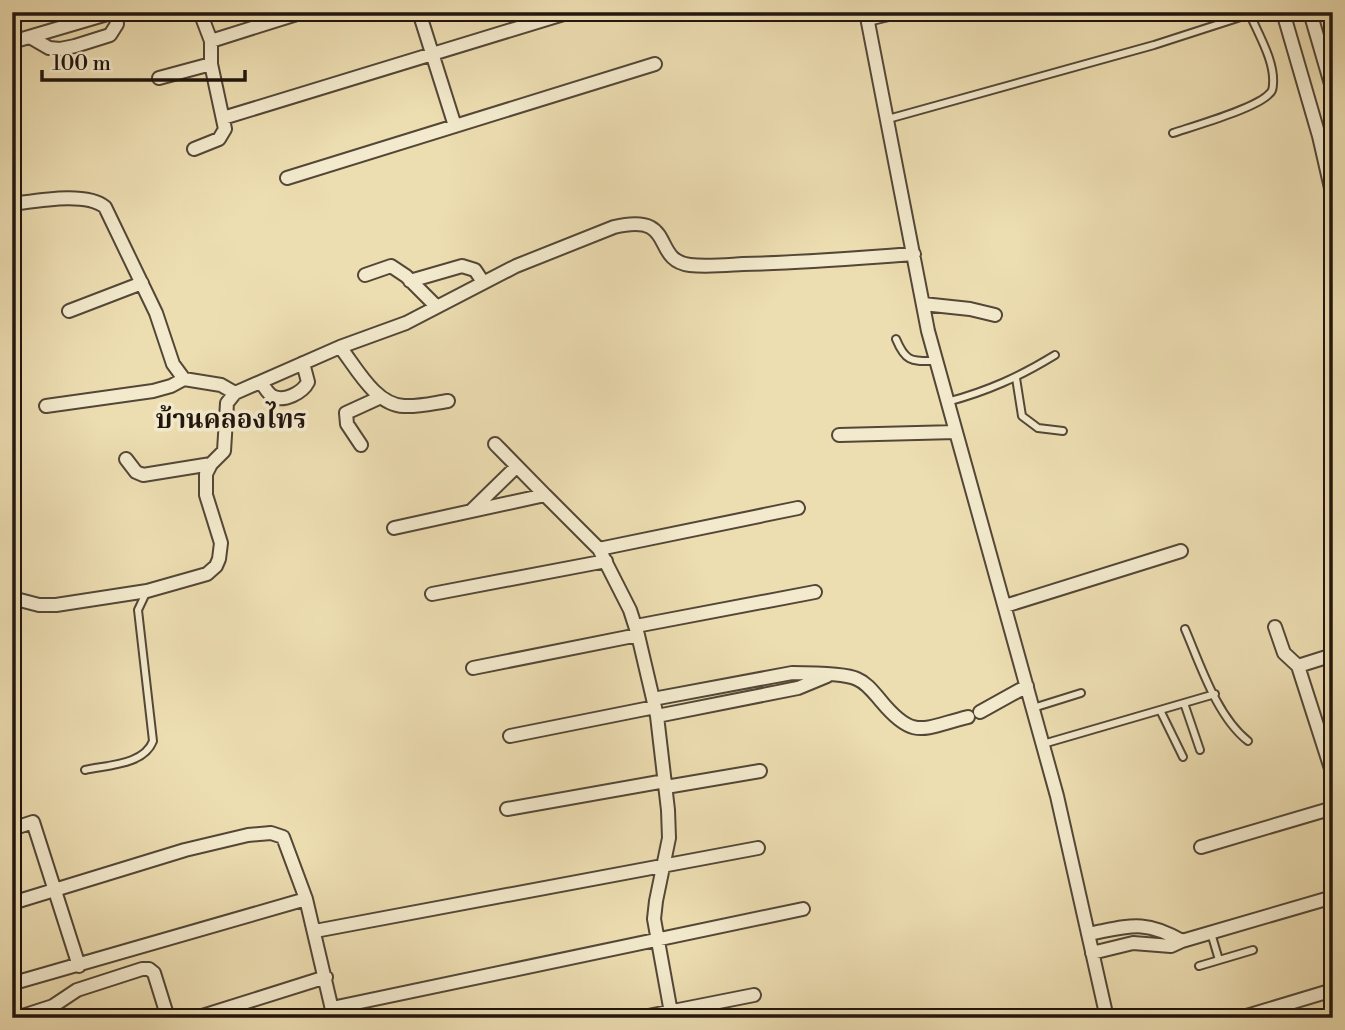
<svg xmlns="http://www.w3.org/2000/svg" width="1345" height="1030" font-family="'Libre Bodoni','Noto Serif Thai',serif">
<rect width="100%" height="100%" fill="#eddeb2"/>
<filter id="stains"><feTurbulence type="fractalNoise" baseFrequency=".00286" numOctaves="4"/><feColorMatrix values="0 0 0 0 .2 0 0 0 0 .09 0 0 0 0 .02 0 0 0 .5 -.17"/></filter>
<radialGradient id="worn" r=".72"><stop offset=".6" stop-color="#630" stop-opacity="0"/><stop offset="1" stop-color="#630" stop-opacity=".3"/></radialGradient>
<g fill="none" stroke-linecap="round" stroke-linejoin="round">
<g stroke="#534737" stroke-width="10">
<path id="lane" d="M1124,12l1,4
M868,22l42,-10
M888,119l266,-74 96,-31
M1173,133c21,-7 84,-25 96,-39 3,-2 4,-6 4,-10 2,-23 -15,-50 -24,-72
M896,339c10,24 16,22 40,22
M1016,378l6,38 16,12 25,3
M947,402c41,-11 72,-25 108,-47
M1185,629c15,35 32,88 63,112
M1184,703l16,47
M1033,708l48,-15
M1160,710l23,47
M1043,744l172,-50
M85,770c22,-5 59,-5 68,-29l-15,-131 8,-17
M1211,933l8,27
M1199,966l54,-16"/>
</g>
<g stroke="#534737" stroke-width="16">
<path id="street" d="M419,12l36,114
M866,12l62,319 129,465 50,222
M1283,12l36,124 14,61
M1310,12l23,79
M30,37l19,11 11,1 15,-3 35,-11 7,-11 -2,-12
M211,41l92,-29
M12,42l102,-30
M159,78l52,-14
M223,118l347,-106
M194,149l25,-10 6,-10 -14,-65v-23l-11,-29
M287,178l368,-114
M12,204c24,-3 74,-13 93,3l51,106 17,51 11,15
M365,275l26,-9 15,10 30,30
M410,281l52,-15 13,4 8,12
M923,304l47,5 25,6
M69,311l73,-28
M340,347c16,20 35,58 64,59 14,1 30,-3 44,-5
M261,382c3,5 7,11 11,14 12,7 31,-4 36,-14l-5,-19
M46,406l107,-15 18,-5 13,-7 37,6 14,8
M839,435l117,-3
M495,444l50,51
M361,445l-14,-21 -1,-11 35,-16
M126,459l10,13 7,3 68,-11
M471,511l45,-44
M394,528l151,-33 54,54 31,61 8,25 19,81 11,94 1,28 -13,63 -2,18 18,99
M599,549l199,-41
M432,594l174,-33
M12,598l27,7h17l91,-14 60,-17 9,-8 3,-7 2,-16 -15,-48v-21l5,-10 13,-13 3,-48 8,-10 105,-46 66,-24 110,-57 98,-39c64,-15 36,33 76,38 17,2 36,0 53,-1 57,-1 114,-6 171,-10
M1005,606l176,-55
M636,626l179,-34
M1275,627l9,26 14,13 35,109
M1298,666l35,-11
M473,668l165,-33
M653,699l139,-26c14,0 53,0 65,6 10,4 17,14 24,22 33,40 42,27 87,16
M980,712l47,-26
M657,716l141,-28 29,-12
M510,736l145,-29
M666,787l94,-16
M507,809l158,-28
M12,829l21,-7 46,144
M1201,847l132,-39
M12,903l173,-53 63,-15 23,-2 12,4 23,62 28,119
M315,931l443,-83
M1088,934c42,-8 56,-15 94,7l-11,5 -38,-3 -41,10
M1182,941l151,-44
M21,981l285,-82
M332,1008l471,-99
M16,1018l37,-12 24,-16 65,-21h7l5,4 14,45
M196,1018l130,-41
M638,1018l116,-23
M1240,1018l93,-28"/>
</g>
<use href="#lane" stroke="#f3eacd" stroke-width="6"/>
<use href="#street" stroke="#f3eacd" stroke-width="12"/>
</g>
<g text-anchor="middle" stroke-width="7" stroke-linejoin="round" paint-order="stroke">
<g font-size="26" font-weight="bold" fill="#20150e" stroke="#f3eacd">
<text x="231" y="428">บ้านคลองไทร</text>
</g>
</g>
<rect width="1345" height="1030" fill="none" stroke="#eddeb2" stroke-width="42"/>
<rect x="14" y="14" width="1317" height="1002" fill="none" stroke="#20150e" stroke-width="3.5"/>
<rect x="21" y="21" width="1303" height="988" fill="none" stroke="#20150e" stroke-width="2"/>
<path d="M42 70v10h203v-10" fill="none" stroke="#20150e" stroke-width="3.5"/>
<text x="52" y="70" font-size="21" fill="#20150e" stroke="#f3eacd" stroke-width="5" paint-order="stroke">100 m</text>
<rect width="100%" height="100%" filter="url(#stains)"/>
<rect width="100%" height="100%" fill="url(#worn)"/>
</svg>
